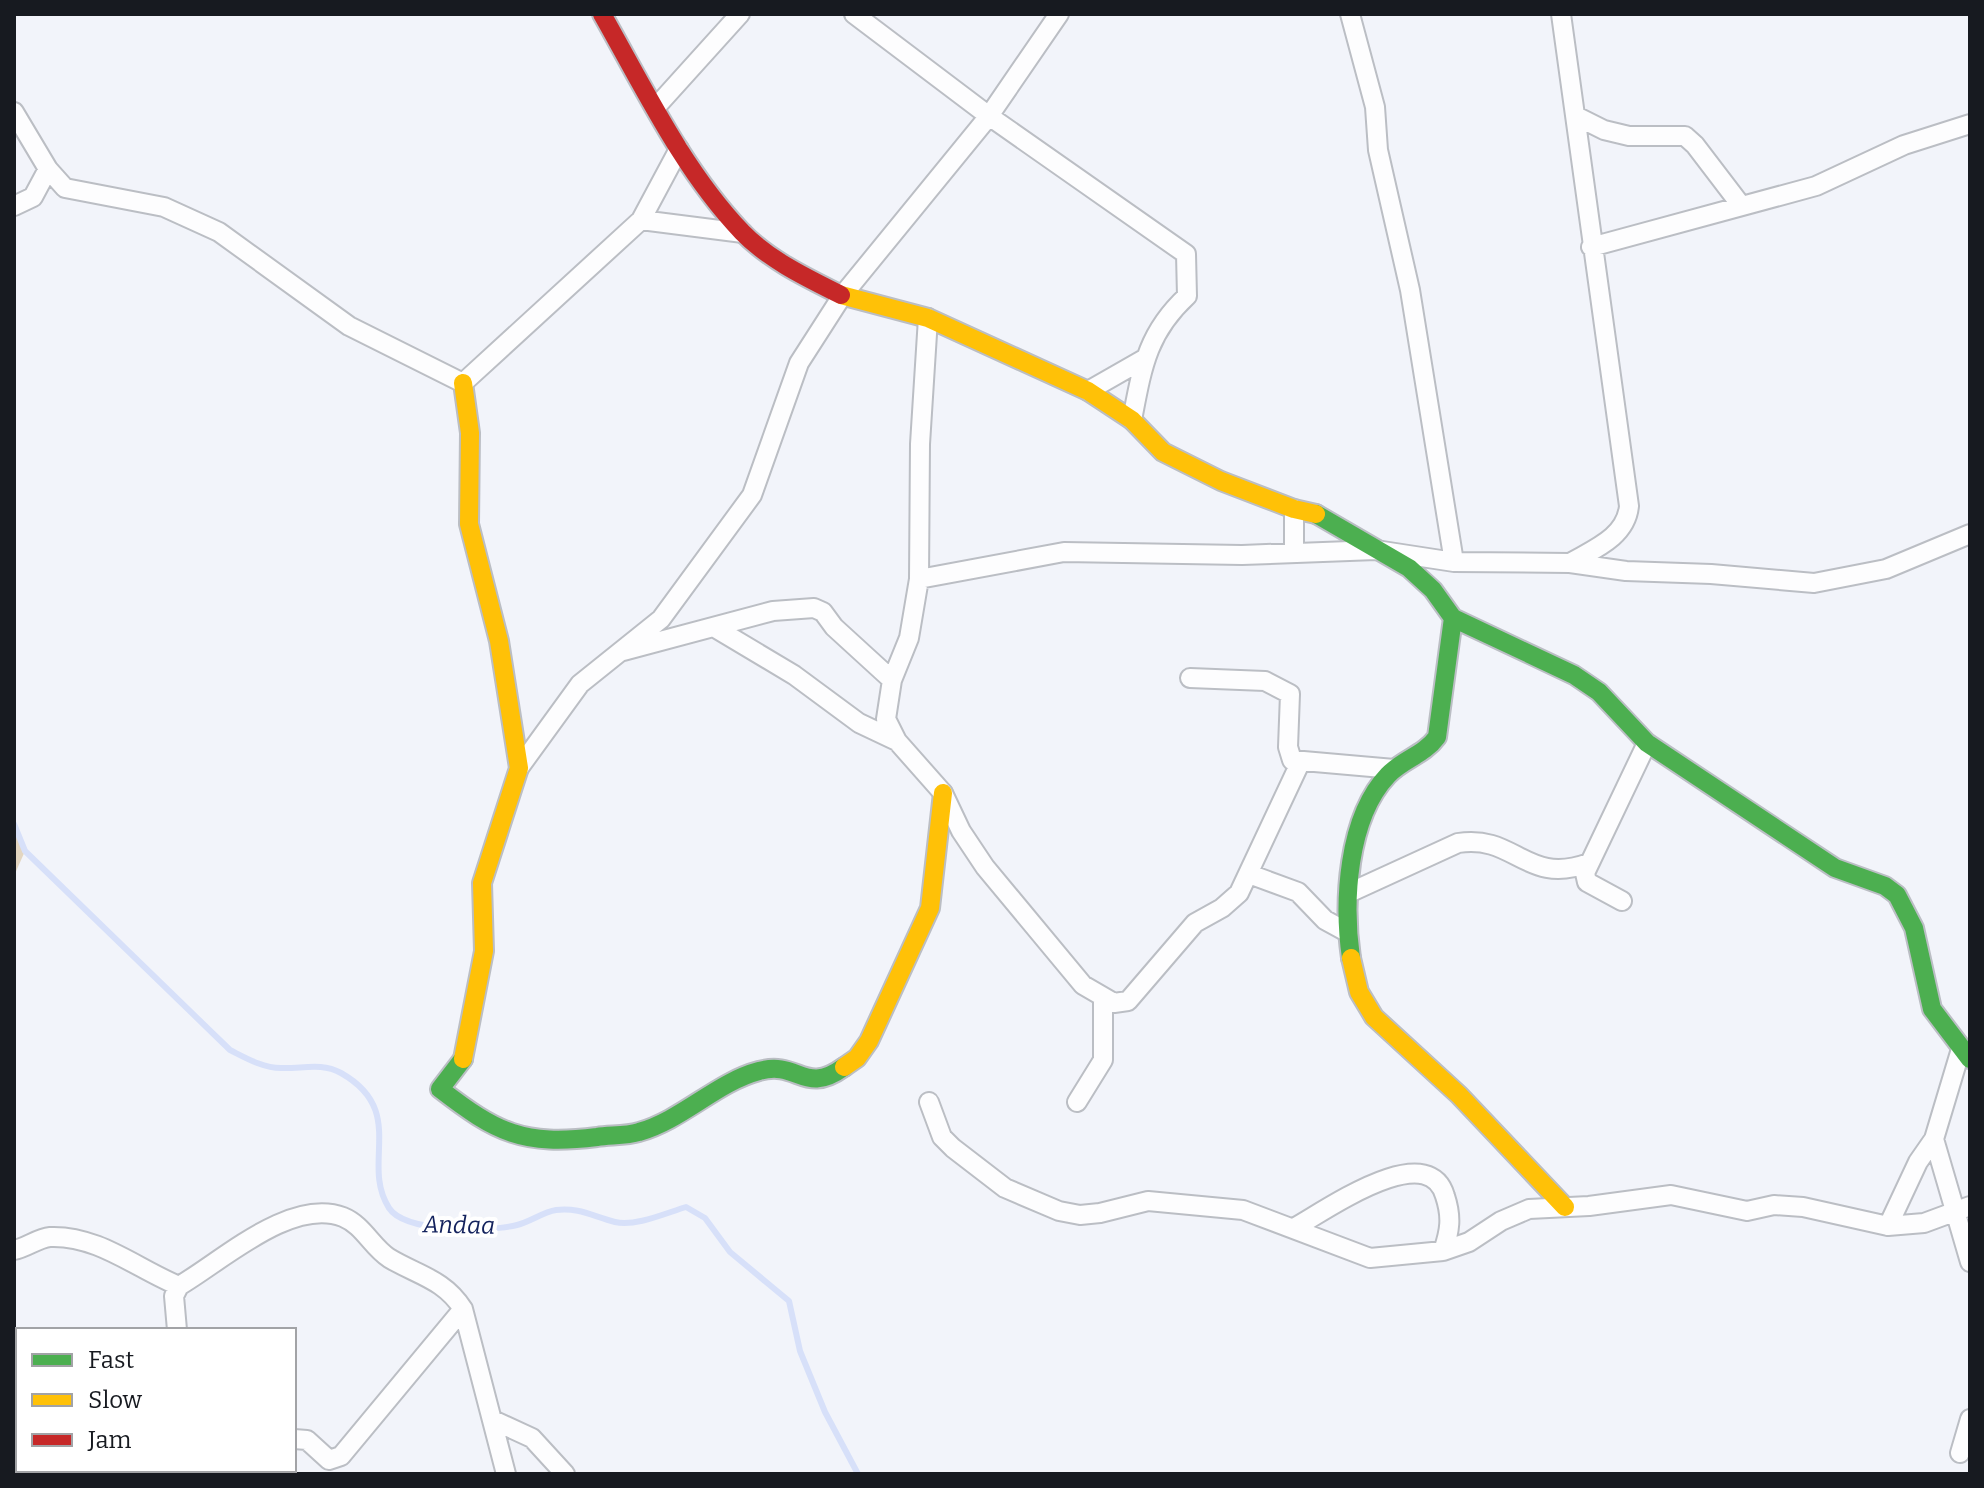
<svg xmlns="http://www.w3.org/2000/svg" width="1984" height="1488" font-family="Bitter,serif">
<rect width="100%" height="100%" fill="#f2f4fa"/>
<path fill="#e3d6c1" d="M14,824l11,27 -11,25z"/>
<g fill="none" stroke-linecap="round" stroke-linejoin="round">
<path stroke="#d7e0f9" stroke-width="6" d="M14,824l11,27 205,199c16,8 33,18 51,18 21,1 40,-6 60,5 67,38 19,90 48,135 16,25 101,24 128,17 13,-3 26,-13 39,-15 23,-3 38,7 59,12 20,5 51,-9 71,-15l19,11 25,34 59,49 11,50 25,61 33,62"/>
<g stroke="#bbbec4" stroke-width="22">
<path id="street" d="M854,14l135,102 197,138 1,42c-40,37 -45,72 -55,124
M1350,14l25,93 3,43 32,140 44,272
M1561,14l68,492c-3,31 -35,43 -59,57
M656,107l84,-93
M14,112l34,57 17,19 99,19 55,25 130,94 114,57 178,-163 38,-71
M1576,116l28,14 25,6h56l10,9 45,59
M14,206l19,-9 15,-28
M641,220l102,13
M1591,247l225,-61 88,-41 66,-21
M928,318l-8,126 -1,135 -10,59 -17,42 -6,39 11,22 46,52 18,38 24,36 98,118 31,18 14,-2 67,-78 27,-15 17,-15 61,-130
M1088,391l56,-32
M1294,509v44
M919,579l145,-27 178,3 134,-5 78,12 116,1 56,8 85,3 103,9 72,-14 84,-35
M717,629l77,46 65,48 38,18
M623,651l150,-40 41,-3 9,4 11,15 58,53
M1190,678l75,3 25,13 -2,53 4,13 102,9
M519,768l61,-84 81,-65 91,-124 47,-132 43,-67 147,-180 70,-102
M1249,874l49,18 27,28 22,12
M1351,892l107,-49c58,-9 67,43 131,20
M1622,901l-35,-19 -2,-9 62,-130
M929,1102l13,35 11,11 52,40 54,23 21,4 20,-2 48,-12 95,9 127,48 73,-7 26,-9 32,-21 28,-12 60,-3 82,-11 76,16 27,-6 29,2 85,19 36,-3 46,-17
M1077,1102l26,-42v-61
M1934,1139l36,123
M1888,1226l30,-64 16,-23 27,-90
M1294,1228c31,-17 134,-91 151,-32 7,21 5,35 -2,55
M14,1250c12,-2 24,-12 36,-13 48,-2 87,32 129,49
M177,1330l-3,-34 5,-10c43,-25 112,-89 164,-69 20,8 29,30 46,41 28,17 55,21 74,51l43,165
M495,1421l37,17 33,36
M294,1439l13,1 22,20 12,-4 122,-147
M1960,1453l10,-34
M103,1474l8,-4"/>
</g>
<g stroke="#bbbec4" stroke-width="22">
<path id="fast" d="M1316,514l93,54 24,22 20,28 -16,119c-13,18 -34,22 -49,38 -41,43 -45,128 -37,183
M1453,618l121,57 25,17 48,51 188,125 50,18 12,9 17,33 18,81 38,50
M463,1059l-23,30c57,44 83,57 157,48 13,-2 29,-1 42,-5 43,-12 78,-50 120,-61 40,-11 45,25 85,-4"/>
</g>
<g stroke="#bbbec4" stroke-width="22">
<path id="slow" d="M841,295l87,23 160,73 44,29 31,32 58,29 73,28 22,5
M1351,958l8,34 15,25 85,78 106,112
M463,1059l21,-108 -2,-68 37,-115 -20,-127 -30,-117 1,-91 -7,-50
M844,1067l13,-9 12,-17 61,-133 13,-115"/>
</g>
<g stroke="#bbbec4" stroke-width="22">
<path id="jam" d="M602,14c42,74 81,156 140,218 27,28 65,46 99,63"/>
</g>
<use href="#street" stroke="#fdfdfe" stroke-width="18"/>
<use href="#fast" stroke="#4caf50" stroke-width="18"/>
<use href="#slow" stroke="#ffc107" stroke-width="18"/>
<use href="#jam" stroke="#c62828" stroke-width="18"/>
</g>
<g text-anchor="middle" stroke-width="8" stroke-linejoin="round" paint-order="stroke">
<g font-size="24" font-style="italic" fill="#13225d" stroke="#fff">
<text transform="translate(459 1225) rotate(1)" y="8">Andaa</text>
</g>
</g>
<rect width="1984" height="1488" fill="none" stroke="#171a20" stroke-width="32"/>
<rect x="16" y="1328" width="280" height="144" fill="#ffffff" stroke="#a2a3a6" stroke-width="2"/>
<rect x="32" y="1354" width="40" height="12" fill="#4caf50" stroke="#a2a3a6" stroke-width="2"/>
<text x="88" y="1368" font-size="24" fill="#171a20">Fast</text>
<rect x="32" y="1394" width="40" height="12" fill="#ffc107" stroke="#a2a3a6" stroke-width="2"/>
<text x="88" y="1408" font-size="24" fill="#171a20">Slow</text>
<rect x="32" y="1434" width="40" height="12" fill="#c62828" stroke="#a2a3a6" stroke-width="2"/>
<text x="88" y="1448" font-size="24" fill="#171a20">Jam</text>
</svg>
